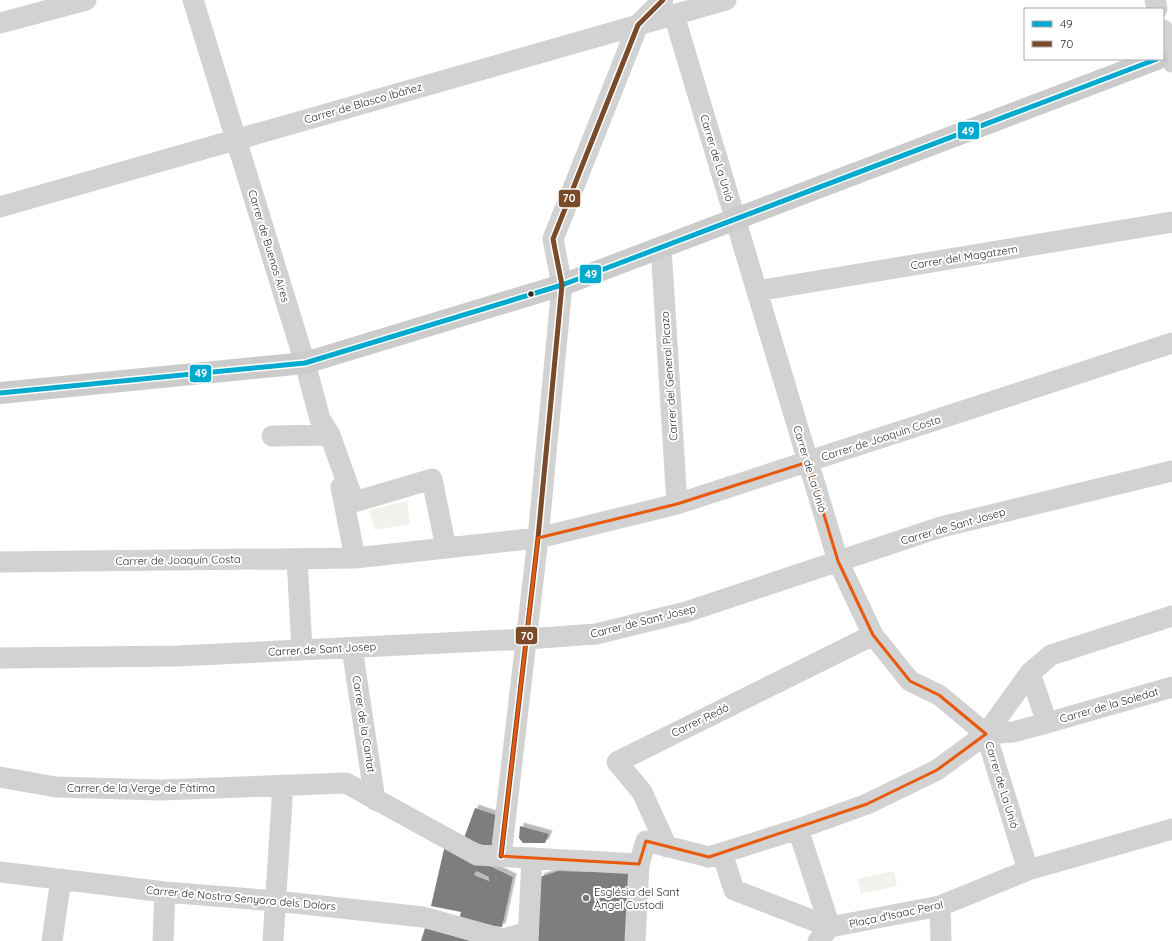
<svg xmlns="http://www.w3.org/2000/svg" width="1172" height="941" font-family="Quicksand,sans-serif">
<defs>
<filter id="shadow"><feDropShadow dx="3.5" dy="-3.5" stdDeviation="0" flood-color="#0004"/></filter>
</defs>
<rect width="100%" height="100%" fill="#fff"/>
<path fill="#eff3eb" d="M407,501l3,23 -35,6 -6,-20z
M894,871l3,15 -36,8 -4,-15z"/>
<path fill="#7e7e7e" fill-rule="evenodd" filter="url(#shadow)" d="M475,808l21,7 -4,30 -5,2 -23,-9z
M520,826l29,8 -4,9h-22l-4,-5z
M445,845l68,32 -11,50 -19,-2 -24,-5 2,-8 -30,-6zM476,871l13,6v4l-15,-6z
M558,871l74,2 -1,68h-93l2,-64z
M425,928l46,13h-50z"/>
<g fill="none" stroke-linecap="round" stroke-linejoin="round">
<path stroke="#d2d2d2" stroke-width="21" d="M193,0l112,363 15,56 10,16 24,67 78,-23 14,69
M1155,0l2,9
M674,15l164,546 35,74 37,46 29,14 47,39 42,136
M0,23l86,-23
M1163,30l9,32
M0,207l726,-207
M661,247l16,257
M757,291l415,-69
M272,436l58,-1
M341,487l14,71
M297,559l5,91
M0,562l355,-4 183,-20 139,-34 495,-161
M352,648l23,152
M0,658l178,-2 348,-17 70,-5 90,-22 255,-85 231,-56
M1047,723l125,-36
M986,734l27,-2 34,-9 -17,-50
M0,777l56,10 105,3 185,-7 131,72 162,9 7,-23 63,16 89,-28 69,-25 70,-34 49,-36 44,-61 21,-18 121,-39
M798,829l32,98
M667,847l-25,-55 -25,-30 256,-127
M722,853l12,37 96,37
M501,856l37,-318 24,-253 -9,-46 85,-214 25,-25
M0,872l165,20 111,9 147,16 80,22 25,-7
M940,906l1,35
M830,927l110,-21 88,-36 144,-41
M52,941l9,-62
M163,941l2,-49
M273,941l10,-156
M528,941l4,-83
M635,941l4,-77
M818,941l12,-14"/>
<path stroke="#cbcbcb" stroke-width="22" d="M0,393l305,-30 257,-78 595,-226"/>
<g stroke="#fff" stroke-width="8">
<path id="bus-1" d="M0,393l305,-30 257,-78 595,-226"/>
</g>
<g stroke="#fff" stroke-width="8">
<path id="bus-2" d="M501,856l37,-318 24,-253 -9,-46 85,-214 25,-25"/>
</g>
<use href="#bus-1" stroke="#00a9ce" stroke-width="5"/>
<use href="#bus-2" stroke="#7a4b2a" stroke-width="5"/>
</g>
<path fill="none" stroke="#e8590c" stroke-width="3" stroke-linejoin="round" d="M808,462l30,99 35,74 37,46 29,14 47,39 -49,36 -70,34 -158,53 -63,-16 -7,23 -138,-8 37,-318 139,-34z"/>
<circle fill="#2d2d2d" stroke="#fff" stroke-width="1.5" cx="531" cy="294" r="3.5"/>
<circle fill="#767676" stroke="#fff" stroke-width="1.5" cx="586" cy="898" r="4"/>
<g text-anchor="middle" stroke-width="4" stroke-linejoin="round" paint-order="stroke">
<g font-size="11" fill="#2d2d2d" stroke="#fff">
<text transform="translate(363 103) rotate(-16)" y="4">Carrer de Blasco Ibáñez</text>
<text transform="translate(717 158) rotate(73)" y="4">Carrer de La Unió</text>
<text transform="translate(269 246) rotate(73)" y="4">Carrer de Buenos Aires</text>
<text transform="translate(964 257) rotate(-9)" y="4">Carrer del Magatzem</text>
<text transform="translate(669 376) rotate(-94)" y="4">Carrer del General Picazo</text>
<text transform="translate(881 438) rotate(-18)" y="4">Carrer de Joaquín Costa</text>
<text transform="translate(810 469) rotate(73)" y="4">Carrer de La Unió</text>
<text transform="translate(953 526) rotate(-16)" y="4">Carrer de Sant Josep</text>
<text transform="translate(178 560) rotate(-1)" y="4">Carrer de Joaquín Costa</text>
<text transform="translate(643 621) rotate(-14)" y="4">Carrer de Sant Josep</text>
<text transform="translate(322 649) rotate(-3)" y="4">Carrer de Sant Josep</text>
<text transform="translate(1109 705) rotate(-16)" y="4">Carrer de la Soledat</text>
<text transform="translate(700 720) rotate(-26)" y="4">Carrer Redó</text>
<text transform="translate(364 724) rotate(81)" y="4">Carrer de la Caritat</text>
<text transform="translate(1002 785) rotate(73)" y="4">Carrer de La Unió</text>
<text x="141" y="792">Carrer de la Verge de Fàtima</text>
<text transform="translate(241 898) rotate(5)" y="4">Carrer de Nostra Senyora dels Dolors</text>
<text transform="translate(896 914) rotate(-12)" y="4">Plaça d'Isaac Peral</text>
</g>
<g font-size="11" fill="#2d2d2d" stroke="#fff" text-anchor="start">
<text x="594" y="896">Església del Sant<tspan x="594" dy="13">Àngel Custodi</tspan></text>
</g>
</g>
<g stroke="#fff" stroke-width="1.5">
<rect x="957" y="121" width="23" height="19" rx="4" fill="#00a9ce"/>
<rect x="558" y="189" width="23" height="19" rx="4" fill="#7a4b2a"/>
<rect x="579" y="264" width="23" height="20" rx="4" fill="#00a9ce"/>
<rect x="189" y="364" width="23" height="19" rx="4" fill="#00a9ce"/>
<rect x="515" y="626" width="23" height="19" rx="4" fill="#7a4b2a"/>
</g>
<g font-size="11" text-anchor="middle" font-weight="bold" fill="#fff">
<text x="968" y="135">49</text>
<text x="569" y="202">70</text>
<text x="591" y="278">49</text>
<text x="201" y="377">49</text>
<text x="527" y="640">70</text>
</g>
<rect x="1024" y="8" width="140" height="52" fill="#ffffff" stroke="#ababab"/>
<rect x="1032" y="21" width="20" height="6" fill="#00a9ce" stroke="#ababab"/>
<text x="1060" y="28" font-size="12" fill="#2d2d2d">49</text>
<rect x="1032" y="41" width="20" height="6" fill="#7a4b2a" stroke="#ababab"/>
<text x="1060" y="48" font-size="12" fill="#2d2d2d">70</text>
</svg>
